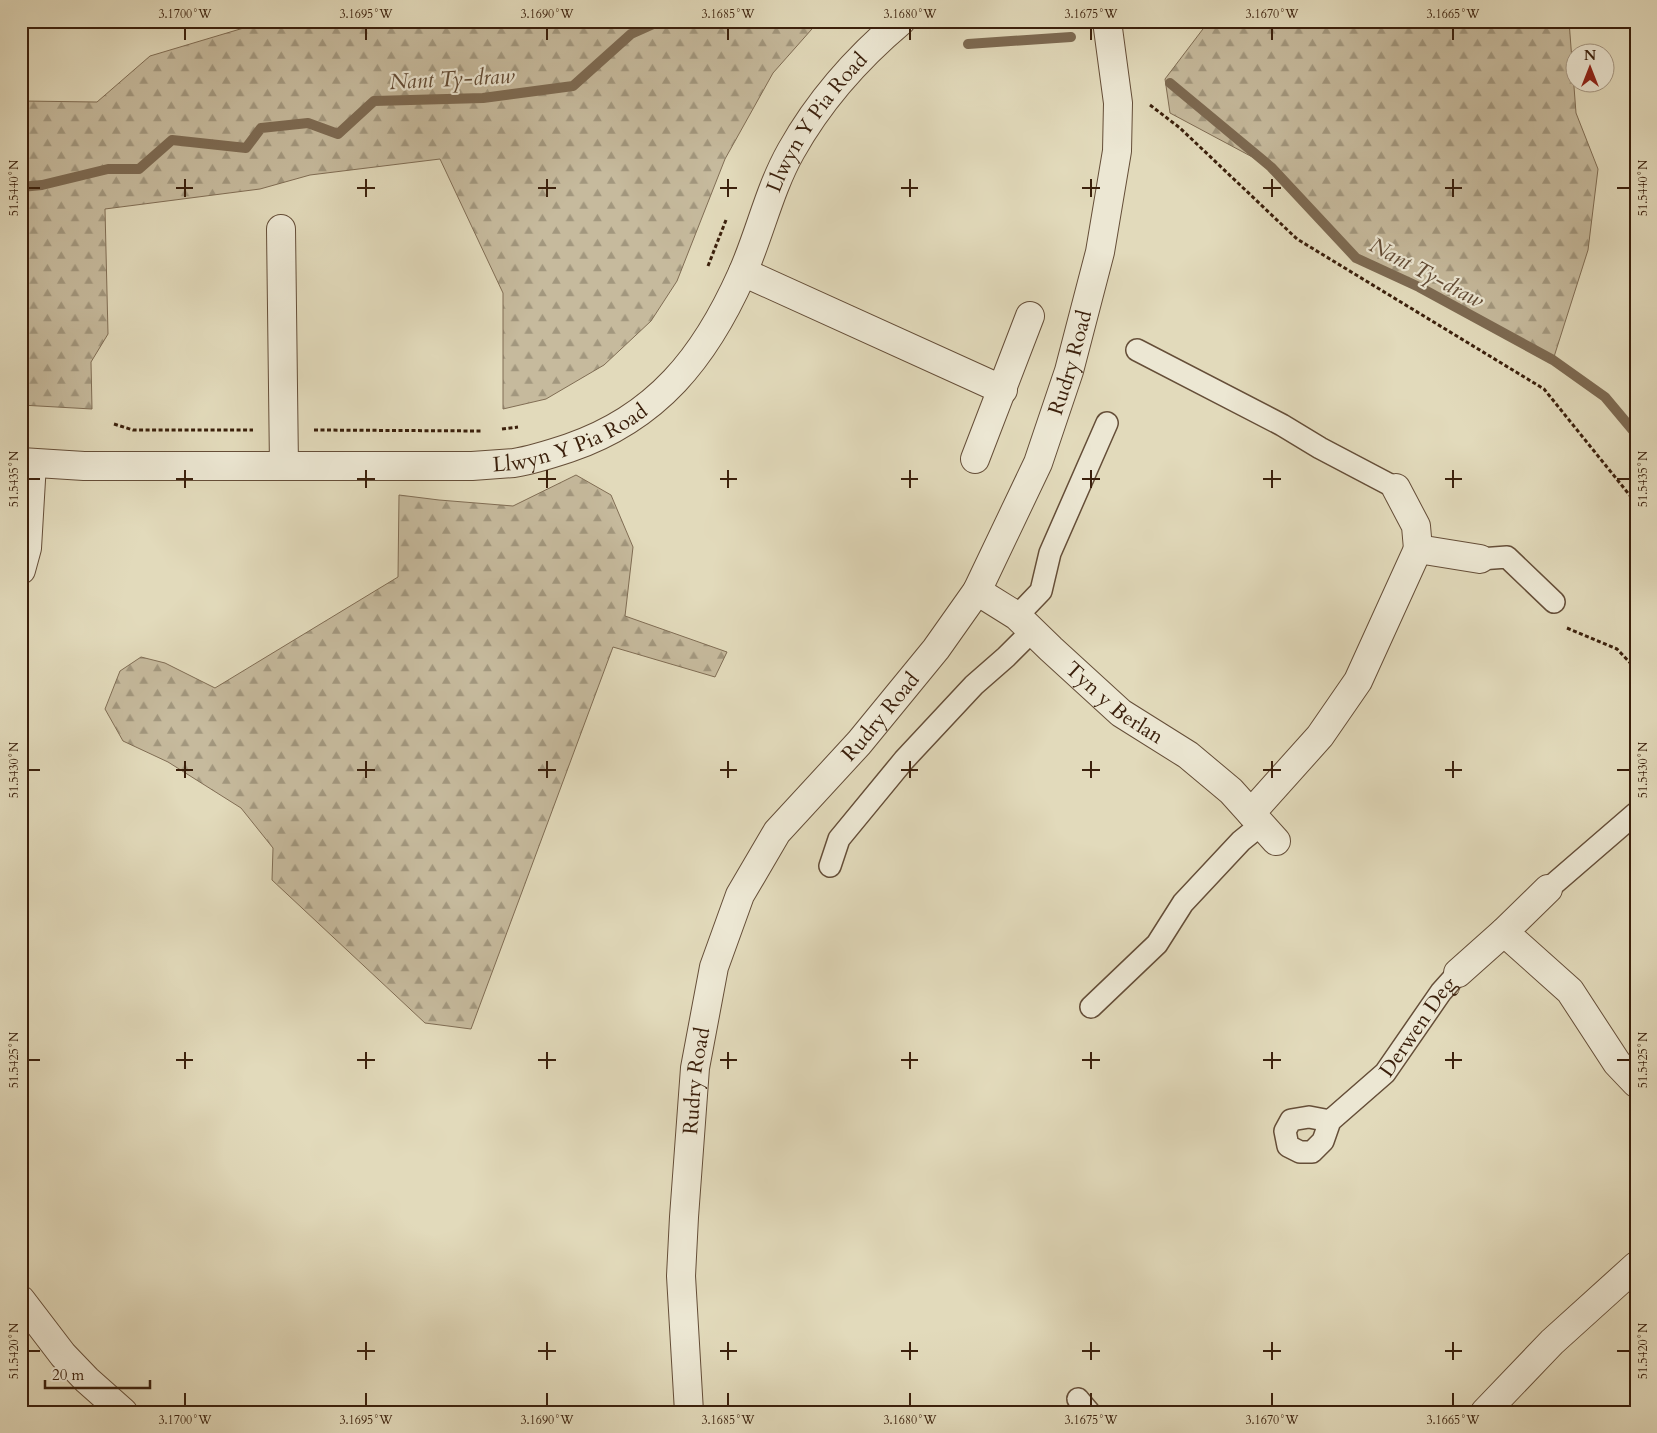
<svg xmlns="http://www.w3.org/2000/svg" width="1657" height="1433" font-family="Cardo,serif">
<defs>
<pattern id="forest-firs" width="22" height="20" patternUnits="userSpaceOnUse" patternTransform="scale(1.25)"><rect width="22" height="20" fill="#c6ba9d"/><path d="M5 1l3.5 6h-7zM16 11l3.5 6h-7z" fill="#a2977e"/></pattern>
</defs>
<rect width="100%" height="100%" fill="#e2dabb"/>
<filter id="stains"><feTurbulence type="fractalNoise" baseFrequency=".004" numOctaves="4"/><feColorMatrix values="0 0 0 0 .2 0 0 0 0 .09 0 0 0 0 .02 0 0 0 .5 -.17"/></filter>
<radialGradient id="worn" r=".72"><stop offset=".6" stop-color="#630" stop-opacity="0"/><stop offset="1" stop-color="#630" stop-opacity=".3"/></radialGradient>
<path fill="url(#forest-firs)" stroke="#806d54" d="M267,21h552l-46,52 -48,86 -48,122 -26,40 -47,44 -58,34 -43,10v-116l-63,-134 -130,16 -50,14 -155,20 3,125 -17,28 1,47 -71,-4v-304l76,1 53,-46z
M1209,21h360l7,92 22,56 -10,81 -35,110 -134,-73 -63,-29 -85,-91 -101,-54 -5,-34z
M576,475l35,20 22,52 -8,69 102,36 -12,25 -102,-30 -142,382 -46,-6 -153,-143 1,-32 -32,-40 -73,-46 -45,-21 -18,-32 15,-38 21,-14 24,6 50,25 183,-111 1,-82 40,5 74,6z"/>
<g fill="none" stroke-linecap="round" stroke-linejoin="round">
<path stroke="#7d6a52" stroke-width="10" d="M968,44l103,-7
M1170,83l101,84 85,91 63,29 134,73 52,37 31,37
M21,187l21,-2 66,-16h31l33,-29 74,8 15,-20 47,-5 30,11 36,-33 109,-3 90,-12 58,-52 29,-13"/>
<g stroke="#654e38" stroke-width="24">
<g id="service">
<path d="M1137,350l145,75 38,23 76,40"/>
<path d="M1480,559l27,-2 47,45"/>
<path d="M1017,616l24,-25 9,-38 57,-130"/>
<path d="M830,866l9,-27 65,-79 70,-75 32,-28 26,-26"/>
<path d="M1548,889l88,-76"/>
<path d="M1091,1007l66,-63 26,-41 58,-62 21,-17"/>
<path id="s1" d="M1330,1121l-21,-4 -18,3 -6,11 3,15 12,6h12l11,-11 7,-20 55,-48 56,-81 17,-19"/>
<path d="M1078,1399l11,13"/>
</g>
</g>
<g stroke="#654e38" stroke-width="30">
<g id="minor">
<path d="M281,229l3,237"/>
<path d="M743,272l260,118"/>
<path d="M975,459l55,-143"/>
<path d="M1396,488l20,38 2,23 62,10"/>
<path d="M21,570l6,-22 5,-85"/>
<path id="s2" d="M977,591l40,25 34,33 70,64 67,42 43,36 45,50"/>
<path d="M1251,813l69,-77 38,-55 60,-132"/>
<path d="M1548,889l-44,43 66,59 47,72 19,20"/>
<path d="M1458,973l46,-41"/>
<path d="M1485,1412l67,-70 84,-76"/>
</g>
</g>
<g stroke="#654e38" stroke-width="30">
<g id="tertiary">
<path id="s3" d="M21,462l63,4h388c14,-1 28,-2 42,-3 18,-3 37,-9 55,-15 88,-30 136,-91 173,-174 18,-40 27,-84 49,-123 28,-50 66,-93 110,-130"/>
<path d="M21,1300l42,55 24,25 36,32"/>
<path id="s4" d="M689,1412l-8,-136 3,-59 11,-149 19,-101 26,-72 37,-63 82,-89 77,-94 41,-58 61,-128 31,-92 31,-119 17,-101 1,-48 -11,-82"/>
</g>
</g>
<path stroke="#3b200c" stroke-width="3" stroke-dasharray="4 2.5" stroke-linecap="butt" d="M1150,105l30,23 117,111 247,150 92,114
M708,266l18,-46
M114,424l19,6h120
M502,429l16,-2
M314,430l169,1
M1567,628l50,21 19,20"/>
<use href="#service" stroke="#ece7d3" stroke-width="21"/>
<use href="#minor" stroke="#ece7d3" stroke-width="28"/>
<use href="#tertiary" stroke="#ece7d3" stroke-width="28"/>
</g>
<path fill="none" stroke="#3b200c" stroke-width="2" d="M185,28v12M366,28v12M547,28v12M728,28v12M910,28v12M1091,28v12M1272,28v12M1453,28v12M185,179v18M366,179v18M547,179v18M728,179v18M910,179v18M1091,179v18M1272,179v18M1453,179v18M28,188h12M176,188h17M357,188h18M538,188h18M720,188h17M901,188h17M1082,188h18M1263,188h18M1445,188h17M1617,188h13M185,470v18M366,470v18M547,470v18M728,470v18M910,470v18M1091,470v18M1272,470v18M1453,470v18M28,479h12M176,479h17M357,479h18M538,479h18M720,479h17M901,479h17M1082,479h18M1263,479h18M1445,479h17M1617,479h13M185,761v17M366,761v17M547,761v17M728,761v17M910,761v17M1091,761v17M1272,761v17M1453,761v17M28,770h12M176,770h17M357,770h18M538,770h18M720,770h17M901,770h17M1082,770h18M1263,770h18M1445,770h17M1617,770h13M185,1052v17M366,1052v17M547,1052v17M728,1052v17M910,1052v17M1091,1052v17M1272,1052v17M1453,1052v17M28,1060h12M176,1060h17M357,1060h18M538,1060h18M720,1060h17M901,1060h17M1082,1060h18M1263,1060h18M1445,1060h17M1617,1060h13M366,1342v18M547,1342v18M728,1342v18M910,1342v18M1091,1342v18M1272,1342v18M1453,1342v18M28,1351h12M357,1351h18M538,1351h18M720,1351h17M901,1351h17M1082,1351h18M1263,1351h18M1445,1351h17M1617,1351h13M185,1393v13M366,1393v13M547,1393v13M728,1393v13M910,1393v13M1091,1393v13M1272,1393v13M1453,1393v13"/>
<g text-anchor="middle" stroke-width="4.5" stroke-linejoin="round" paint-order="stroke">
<g font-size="21" fill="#3b200c" stroke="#ece7d3">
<text dy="7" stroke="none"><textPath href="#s3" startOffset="974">Llwyn Y Pia Road</textPath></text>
<text dy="7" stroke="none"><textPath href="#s4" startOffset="1158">Rudry Road</textPath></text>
<text dy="7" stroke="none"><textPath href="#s3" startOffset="554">Llwyn Y Pia Road</textPath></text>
<text dy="7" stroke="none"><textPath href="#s2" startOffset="178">Tyn y Berlan</textPath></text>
<text dy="7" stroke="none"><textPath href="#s4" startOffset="752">Rudry Road</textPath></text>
<text dy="7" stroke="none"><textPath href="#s1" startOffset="259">Derwen Deg</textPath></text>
<text dy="7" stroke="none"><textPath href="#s4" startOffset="332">Rudry Road</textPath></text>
</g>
<g font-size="22" font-style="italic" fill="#624b35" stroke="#ece7d3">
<text transform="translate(452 78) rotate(-3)" y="8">Nant Ty-draw</text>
<text transform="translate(1427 272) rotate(28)" y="8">Nant Ty-draw</text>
</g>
</g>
<rect width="1657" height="1433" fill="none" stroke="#e2dabb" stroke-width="55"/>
<g transform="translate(1590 68)"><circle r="24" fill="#ece7d3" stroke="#a59783"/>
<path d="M0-4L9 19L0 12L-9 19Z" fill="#8f2418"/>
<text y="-8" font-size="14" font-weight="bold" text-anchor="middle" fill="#3b200c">N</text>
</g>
<path d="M45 1380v8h105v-8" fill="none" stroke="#3b200c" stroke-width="2.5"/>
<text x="52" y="1380" font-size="15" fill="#3b200c" stroke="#ece7d3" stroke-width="4" paint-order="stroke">20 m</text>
<rect x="28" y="28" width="1602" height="1378" fill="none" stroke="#3b200c" stroke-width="2"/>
<g font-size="12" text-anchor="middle" fill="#3b200c">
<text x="185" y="18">3.1700°W</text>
<text x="366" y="18">3.1695°W</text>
<text x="547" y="18">3.1690°W</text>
<text x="728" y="18">3.1685°W</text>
<text x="910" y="18">3.1680°W</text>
<text x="1091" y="18">3.1675°W</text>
<text x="1272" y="18">3.1670°W</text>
<text x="1453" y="18">3.1665°W</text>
<text transform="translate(14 188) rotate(-90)" y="4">51.5440°N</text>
<text transform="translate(1643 188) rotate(-90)" y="4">51.5440°N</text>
<text transform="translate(14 479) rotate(-90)" y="4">51.5435°N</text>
<text transform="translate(1643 479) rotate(-90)" y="4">51.5435°N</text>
<text transform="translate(14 770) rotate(-90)" y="4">51.5430°N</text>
<text transform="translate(1643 770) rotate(-90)" y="4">51.5430°N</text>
<text transform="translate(14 1060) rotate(-90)" y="4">51.5425°N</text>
<text transform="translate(1643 1060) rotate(-90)" y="4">51.5425°N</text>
<text transform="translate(14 1351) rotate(-90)" y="4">51.5420°N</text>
<text transform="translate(1643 1351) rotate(-90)" y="4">51.5420°N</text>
<text x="185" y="1424">3.1700°W</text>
<text x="366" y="1424">3.1695°W</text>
<text x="547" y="1424">3.1690°W</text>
<text x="728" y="1424">3.1685°W</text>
<text x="910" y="1424">3.1680°W</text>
<text x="1091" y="1424">3.1675°W</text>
<text x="1272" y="1424">3.1670°W</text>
<text x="1453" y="1424">3.1665°W</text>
</g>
<rect width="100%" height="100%" filter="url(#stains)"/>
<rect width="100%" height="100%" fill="url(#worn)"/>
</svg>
